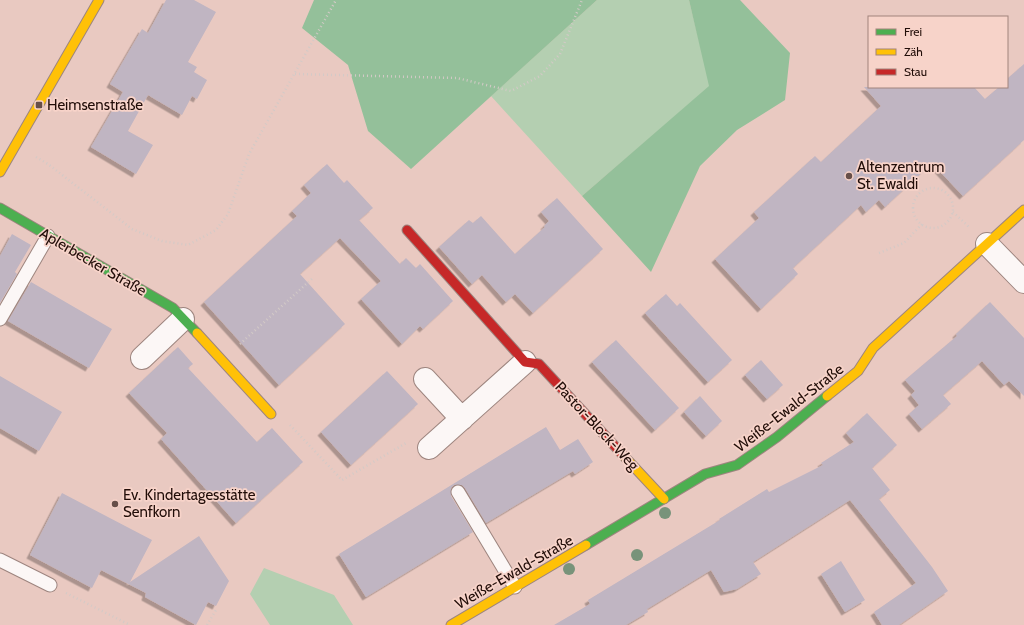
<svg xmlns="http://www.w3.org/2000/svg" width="1024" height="625" font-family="Cabin,sans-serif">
<defs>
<filter id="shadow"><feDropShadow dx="-3.5" dy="3.5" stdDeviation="0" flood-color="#0004"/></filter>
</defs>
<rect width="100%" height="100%" fill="#e9c9c1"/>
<path fill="#b4cfb1" d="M597,0h92l21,86 -128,110 -91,-100z
M264,568l70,27 19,30h-83l-20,-31z"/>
<path fill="#94c09a" d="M314,0h283l-186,169 -43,-38 -20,-66 -46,-37z
M689,0h51l50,53 -5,47 -48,30 -37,36 -49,106 -69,-76 127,-110z"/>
<path fill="#c0b5c2" filter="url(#shadow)" d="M166,0h28l22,12 -28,50 9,5 -3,5 13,8 -10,19 -5,-3 -10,19 -34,-20 -20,36 25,14 -17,29 -45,-27 32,-55 -13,-8 32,-55 6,4z
M1024,64v76l-61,56 -31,-33 -47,44 -6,-7 -13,12 -5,-7 -68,63 5,6 -37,35 -46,-50 44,-41 -5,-6 61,-56 6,6 60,-56 -17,-19h110l11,12 14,-12h8v-8z
M327,164l17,19 3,-3 26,28 -14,12 41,44 6,-6 10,10 4,-4 33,37 -30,28 -3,-3 -18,18 -41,-45 20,-18 -41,-43 -40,36 45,50 -66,61 -75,-83 93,-86 -5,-5 19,-18 -7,-8z
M557,198l46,51 -70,64 -18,-19 -9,8 -24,-27 -10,9 -33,-37 30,-27 4,3 8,-7 34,38 30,-27 -1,-1 5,-5 -8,-9z
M12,234l19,11 -16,27 2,2 -17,29v-47z
M31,282l81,47 -23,39 -81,-47z
M666,294l11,12 3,-3 52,57 -24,22 -63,-69z
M990,302l34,36v58l-15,-15 -5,4 -22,-24 -39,34 8,9 -29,25 -13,-15 10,-9 -8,-10 4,-4 -10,-11 52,-44 -1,-2z
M616,340l63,68 -24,22 -63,-68z
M178,347l15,17 -5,4 69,74 15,-14 31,34 -67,61 -75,-84 6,-6 -38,-40z
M761,360l22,25 -16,14 -22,-24z
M387,371l31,33 -67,61 -30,-33z
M0,376l62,36 -23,39 -39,-23z
M700,396l22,25 -16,15 -22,-24z
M867,413l30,32 -25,23 18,22 -11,9 53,68 16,24 -49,34h-17l-8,-13 42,-29 -66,-83 -97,62 8,12 -24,15 -13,3 -13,-22 -64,39 1,3 -22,13h-72l36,-21 -2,-4 132,-80 -1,-1 48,-30 2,3 54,-27 -2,-2 33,-21 -8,-9z
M546,427l14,23 18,-11 15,23 -18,12 -2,-3 -87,52 -21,-35 -3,-3h-8l-3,3v8l22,36 -107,65 -27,-43z
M62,493l90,47 -22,42 69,-46 30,45 -13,25 -8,-4 -12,23 -51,-28 1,-4 -45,-23 -9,18 -62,-33z
M841,561l24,39 -20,12 -24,-38z"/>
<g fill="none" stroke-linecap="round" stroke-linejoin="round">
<g stroke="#9d857f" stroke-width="15">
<path id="lane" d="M0,319l48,-83
M458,492l57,95
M0,560l50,25"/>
</g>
<g stroke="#9d857f" stroke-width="24">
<path id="street" d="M987,244l37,38
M142,358l41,-39
M425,379l37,40
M429,448l96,-86"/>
</g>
<g stroke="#9d857f" stroke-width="11">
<path id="fast" d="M0,208l173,100 24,25
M586,545l119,-71 32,-9 40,-28 50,-41"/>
</g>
<g stroke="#9d857f" stroke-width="11">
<path id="slow" d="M0,172l99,-172
M197,333l74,81
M827,396l31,-25 15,-23 151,-138
M622,454l42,45
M451,625l135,-80"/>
</g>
<g stroke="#9d857f" stroke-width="11">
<path id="jam" d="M407,230l118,132 14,2 83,90"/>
</g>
<path stroke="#d3cac7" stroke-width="2.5" stroke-dasharray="1 3" stroke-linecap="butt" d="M295,74l162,4 54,13 29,-15 20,-22 22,-54
M36,157l12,7 84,65 30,12 26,4 28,-15 12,-16 21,-60 87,-154
M913 208a20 20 0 1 1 40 0a20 20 0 1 1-40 0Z
M953,212l17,16
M879,253l25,-10 18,-19
M240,344l74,-67
M290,425l52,55 64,-37
M66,593l64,32
M207,625l9,-15"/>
<use href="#lane" stroke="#fcf7f6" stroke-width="13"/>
<use href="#street" stroke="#fcf7f6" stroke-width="22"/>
<use href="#fast" stroke="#4caf50" stroke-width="9"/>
<use href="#slow" stroke="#ffc107" stroke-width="9"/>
<use href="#jam" stroke="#c62828" stroke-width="9"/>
</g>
<g fill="#78937a">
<circle cx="665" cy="513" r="6"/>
<circle cx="637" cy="555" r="6"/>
<circle cx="569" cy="569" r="6"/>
</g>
<g fill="#674f49" stroke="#f7d3c9" stroke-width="1.5">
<rect x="35" y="101" width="8" height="8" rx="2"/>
<circle cx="849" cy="176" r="4"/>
<circle cx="115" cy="504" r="4"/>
</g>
<g text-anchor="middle" stroke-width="3.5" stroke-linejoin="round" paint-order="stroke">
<g font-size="15" fill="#210d08" stroke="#f7d3c9" text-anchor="start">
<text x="47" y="110">Heimsenstraße</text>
<text x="857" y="172">Altenzentrum<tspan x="857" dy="17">St. Ewaldi</tspan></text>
<text x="123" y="500">Ev. Kindertagesstätte<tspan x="123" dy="17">Senfkorn</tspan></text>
</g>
<g font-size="15" fill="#210d08" stroke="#f7d3c9">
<text transform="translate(93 262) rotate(30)" y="5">Aplerbecker Straße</text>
<text transform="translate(789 408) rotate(-38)" y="5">Weiße-Ewald-Straße</text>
<text transform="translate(597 426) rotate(47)" y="5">Pastor-Block-Weg</text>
<text transform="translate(514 572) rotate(-30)" y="5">Weiße-Ewald-Straße</text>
</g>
</g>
<rect x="868" y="16" width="140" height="72" fill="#f7d3c9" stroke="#a1847c"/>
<rect x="876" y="29" width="20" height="6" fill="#4caf50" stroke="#a1847c"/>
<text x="904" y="36" font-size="12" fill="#210d08">Frei</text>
<rect x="876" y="49" width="20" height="6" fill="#ffc107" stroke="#a1847c"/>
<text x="904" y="56" font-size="12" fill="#210d08">Zäh</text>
<rect x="876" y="69" width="20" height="6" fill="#c62828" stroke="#a1847c"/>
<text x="904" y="76" font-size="12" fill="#210d08">Stau</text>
</svg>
